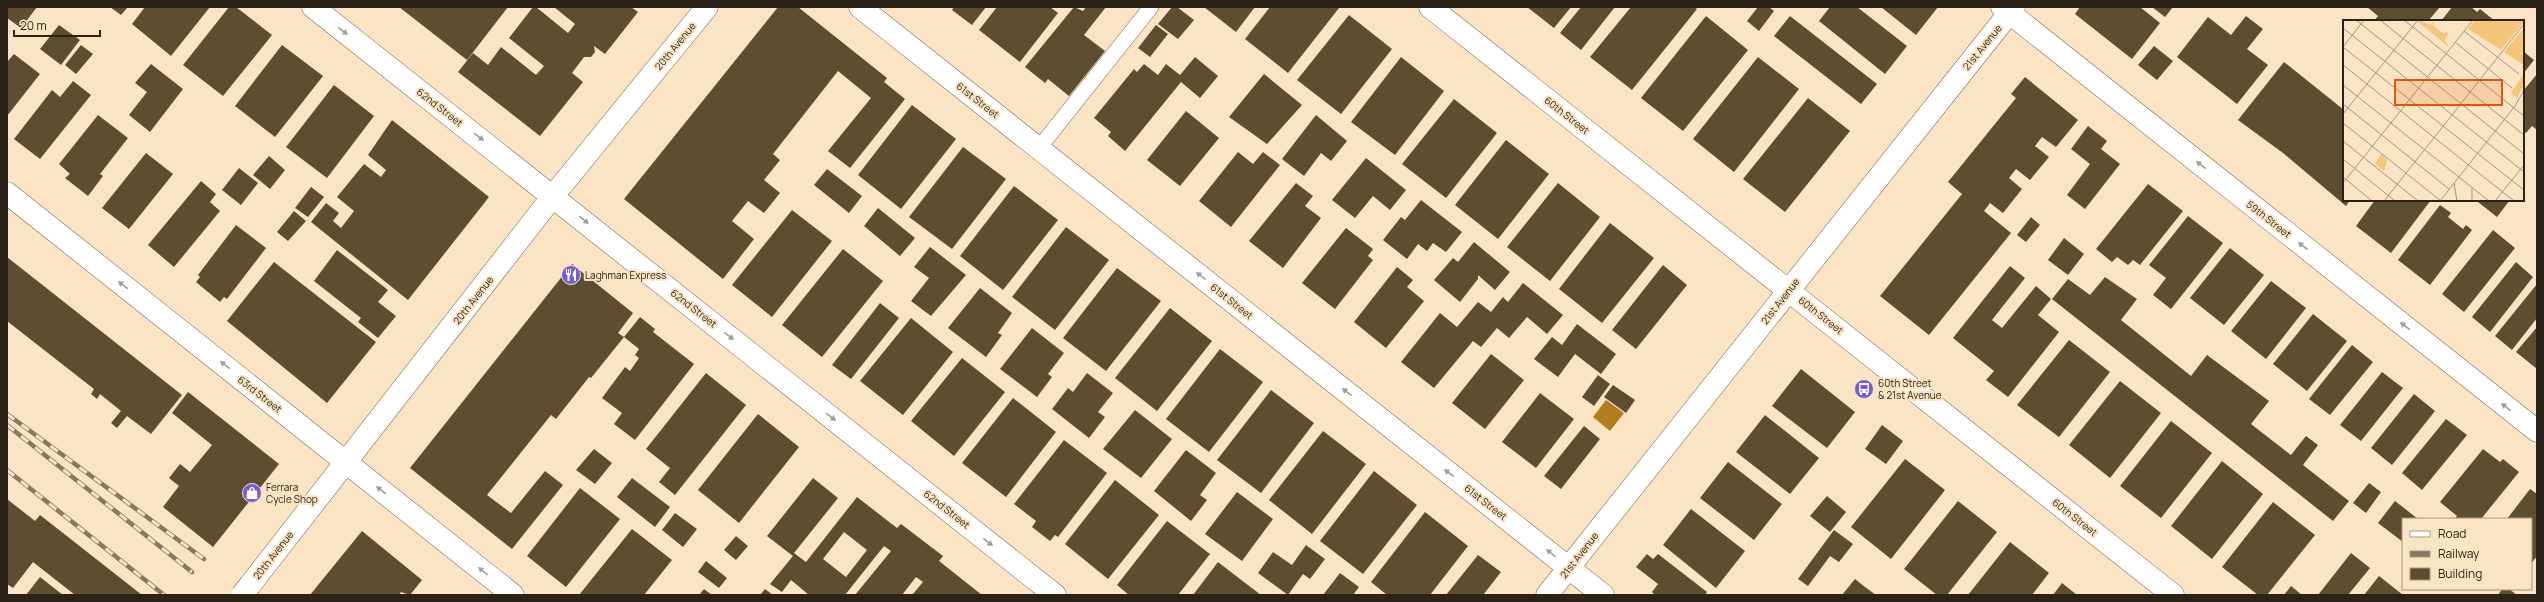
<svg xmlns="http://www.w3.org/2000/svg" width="2544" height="602" font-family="Manrope,sans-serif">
<rect width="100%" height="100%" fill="#fae4c4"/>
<path fill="#b17e1f" d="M1606,400l18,13 -14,18 -17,-14z"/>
<path fill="#5f4d32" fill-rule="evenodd" d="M7,7h30l-16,21 -14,-10z
M110,7h18l-7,8z
M145,7h65l-39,49 -39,-32z
M229,7h7l36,28 -49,61 -40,-31z
M399,7h109l-41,53z
M533,7h3l32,26 7,-9 -21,-17h77l7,5 -33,42 -11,-8 1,6 -4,5h-7l-12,16 11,9 -43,54 -82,-64 15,-19 15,12 13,-18 35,28 8,-9 -35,-28z
M778,7h20l89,71 -3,4 21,17 -55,69 -22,-17 43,-53 -33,-27 -65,83 7,6 -16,20 16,13 -16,20 -16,-12 -16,20 22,18 -31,40 -99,-80z
M954,7h32l-14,18 -20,-15z
M997,7h53l8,6 -38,49 -41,-32z
M1074,7l9,4 3,-4h20l-22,28 21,16 -36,45 -21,-17 -3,4 -20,-16z
M1172,7h5l17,13 -16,19 -20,-15z
M1204,7h51l-19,25z
M1270,7h68l1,1 -51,65 -43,-34z
M1527,7h44l-17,21z
M1581,7h34l-34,43 -21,-17z
M1631,7h63l3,2 -65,81 -42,-33z
M1758,7h11l5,4 -15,20 -12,-10z
M1830,7h27l50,39 -22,28 -66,-53z
M1881,7h57l-22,28z
M2080,7h60l20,16 -28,36 -57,-45z
M2152,7h21l-8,10z
M2367,7h73l-12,14h-54l4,-5z
M2452,7h19l6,5 3,-3 15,12h-54z
M1349,15l43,34 -51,65 -44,-34z
M1706,16l42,34 -65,81 -42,-33z
M1790,16l87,68 -16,20 -87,-68z
M2246,16l17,13 -16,20 21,16 -31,39 -60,-47 31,-40 23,18z
M59,25l21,15 -19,25 -21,-16z
M1156,25l12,9 -18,23 -12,-9z
M81,45l12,9 -17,20 -11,-9z
M282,45l41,31 -48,61 -40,-31z
M2154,46l19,15 -16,19 -19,-15z
M2523,51l11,9 -11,14z
M14,54l26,20 -33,42v-54z
M1195,57l23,19 -18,22 -19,-16 -56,69 -17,-15 3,-4 -17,-14 40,-49 3,3 7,-8 14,11 8,-11 14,11z
M1401,57l43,34 -49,64 -44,-33z
M1758,57l41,32 -65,83 -41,-33z
M2284,62l60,48v90h6l-4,6 -63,-53 -45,-33z
M151,64l32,25 -33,43 -21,-17 18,-23 -12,-9z
M1264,74l38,31 -35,39 -38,-27z
M2537,74v56l-5,-4 -6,7 -3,-3v-39z
M2025,77l53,43 -22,27 -14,-10 -7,9 14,11 -19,23 -14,-11 -7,9 13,11 -19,24 -13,-10 -6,8 27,22 -82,102 -49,-39 82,-102 -14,-12 68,-84 -5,-4z
M73,81l18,14 -51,64 -26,-20 38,-49 8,7z
M334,85l40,31 -47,62 -41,-31z
M1808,98l42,33 -65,81 -42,-33z
M1454,99l43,34 -51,65 -44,-34z
M912,105l44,34 -55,70 -43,-34z
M1186,111l33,27 -39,48 -33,-26z
M98,115l30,23 -28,36 3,2 -15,20 -23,-18 5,-4 -11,-10z
M1316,115l31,26 -16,20 -10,-8 -17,23 -22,-17z
M392,120l97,77 -81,103 -97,-78 15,-19 13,10 -6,8 8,7 13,-17 -17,-14 27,-33 17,13 5,-7 -18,-15z
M2088,126l19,15 -6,8 19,15 -35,45 -18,-14 23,-31 -19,-15z
M1506,140l43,34 -51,65 -43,-34z
M963,147l43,32 -54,70 -43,-32z
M1238,152l15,12 10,-12 17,13 -49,62 -32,-26z
M146,153l27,21 -44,55 -27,-21z
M269,156l16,14 -15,19 -17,-14z
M1366,158l40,32 -16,20 -17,-14 -18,22 -23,-18z
M239,168l19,15 -17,22 -19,-15z
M827,169l35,27 -13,17 -35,-28z
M201,181l15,13 -6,8 10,9 -46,56 -26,-22z
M1296,183l17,13 -8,10 16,12 -38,50 -34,-27z
M1558,183l42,34 -50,64 -43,-34z
M2148,184l35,27 -43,54 -7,-5 -5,5 -11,-8 -5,5 -16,-13z
M1014,186l44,34 -55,70 -43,-34z
M311,187l13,10 -16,20 -13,-9z
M1421,200l41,32 -16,20 -13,-9 -6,8 -9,-7 -11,15 -24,-19 18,-23 4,3z
M2375,200h56l-40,53 -35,-27z
M2479,200h31l-13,17 -19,-15z
M2440,205l11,8 -3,4 15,12 3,-4 6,5 -42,55 -32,-25z
M878,208l37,30 -15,18 -36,-30z
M792,210l40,31 -60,76 -40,-32z
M294,211l12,10 -18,20 -11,-9z
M2188,216l35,27 -52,66 -18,-14 13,-17 -17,-13z
M2031,217l9,8 -14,17 -9,-7z
M1610,223l44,35 -52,65 -43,-34z
M236,225l30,23 -39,51 -3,-2 -4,5 -24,-20 4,-5 -2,-2z
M1066,227l43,33 -54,70 -43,-33z
M1346,228l27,21 -5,7 5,4 -38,49 -33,-26z
M2493,230l22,18 -51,64 -22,-18z
M2064,238l20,16 -16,21 -20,-15z
M1474,242l36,30 -15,18 -17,-15v4l-18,23 -26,-22 19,-22 5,4z
M930,247l36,28 -35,41 -20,-15 18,-23 -15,-11z
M2230,248l34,27 -40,50 -34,-27z
M843,249l40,32 -61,76 -40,-32z
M337,250l51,40 -10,12 18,14 -18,22 -20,-16 3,-4 -47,-37z
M7,257l175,138 -31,39 -24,-18 -10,12 -6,-5 10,-12 -21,-17 -3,5 -6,-5 3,-5 -87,-68z
M274,262l102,80 -49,61 -100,-82z
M2516,262l17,15 -43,55 -18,-15z
M572,264l61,49 -15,20 6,4 -33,41 -2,-1 -33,42 -5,-4 -64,80 24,18 34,-42 18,14 -51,64 -102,-81z
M1663,265l24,20 -51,64 -24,-19z
M2010,266l15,12 -33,42 10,8 34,-42 15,13 -13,16 21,17 -51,65 -22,-17 8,-9 -41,-33z
M1397,267l16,13 -6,7 17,14 -38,47 -32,-26z
M1117,268l44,33 -55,70 -43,-33z
M2105,277l32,22 -16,21 70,56 16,-21 62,46 -18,23 40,31 15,-19 12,9 -15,20 46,36 -16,20 -281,-222 16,-20 22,16z
M2271,281l35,27 -40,51 -35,-28z
M1523,283l40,32 -16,19 -20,-17 -18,21 -12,-10 -16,19 -8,-6 -39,47 -33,-26 39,-49 17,14 21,-25 13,10 12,-15 5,5z
M2537,284v34l-25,32 -17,-14z
M980,288l32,25 -14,20 4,2 -16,22 -38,-29z
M880,303l19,15 -48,61 -19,-14z
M1170,308l42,33 -55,70 -42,-33z
M2313,314l34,27 -40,50 -34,-27z
M640,317l15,12 -2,3 41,32 -59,76 -21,-16 8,-11 -20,-15 23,-31 5,4 9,-13 -4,-3 4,-6 -15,-12z
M911,318l42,34 -50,63 -43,-34z
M1577,324l39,30 -15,20 -26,-20 -17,23 -24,-18 18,-22 10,8z
M2537,327v42l-21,-17z
M1032,328l32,25 -16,21 4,3 -15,20 -37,-28z
M2069,340l41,32 -51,65 -42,-32z
M2352,345l21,17 -43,53 -21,-16z
M1220,349l43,33 -54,70 -43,-33z
M1491,354l33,26 -39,49 -33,-26z
M962,358l43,34 -51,64 -43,-35z
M1801,369l54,43 -28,36 -55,-42z
M2382,372l21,16 -42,53 -21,-16z
M706,373l40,32 -71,90 -16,-13 11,-14 -24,-19z
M1087,373l26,20 -15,19 7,5 -16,21 -37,-29 16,-21 5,4z
M1598,375l12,9 -16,22 -12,-9z
M2120,381l41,32 -51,65 -41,-33z
M1613,385l22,15 -9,13 -22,-16z
M1271,390l43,33 -53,70 -44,-33z
M188,392l91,72 -66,83 -50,-40 16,-21 -10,-8 11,-14 10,8 22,-27 -40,-32z
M1540,393l34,26 -38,49 -34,-26z
M2414,394l21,17 -43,54 -21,-17z
M1013,398l43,34 -50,65 -44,-34z
M1135,410l37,29 -31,39 -38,-29z
M758,414l41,33 -60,76 -41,-33z
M1765,415l54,43 -29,36 -54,-42z
M2446,419l21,16 -45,55 -20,-17z
M2171,421l41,32 -51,65 -41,-32z
M1882,425l21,16 -17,23 -21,-15z
M1584,426l16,13 -39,50 -17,-13z
M1323,431l43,33 -54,70 -43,-34z
M1064,440l43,33 -49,64 -3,-2 -5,6 -18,-14 4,-6 -22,-17z
M594,449l18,14 -17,21 -19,-14z
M2483,449l17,13 3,-3 16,13 -38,47h-26l2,-3 -17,-14z
M1186,450l30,23 -16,22 7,5 -16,21 -37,-30z
M1905,459l40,31 -54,69 -40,-32z
M2222,461l41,33 -51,65 -41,-33z
M1728,462l54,42 -28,36 -54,-42z
M1374,471l43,34 -54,69 -43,-33z
M632,478l38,29 -15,20 -38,-30z
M813,478l25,20 -44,55 12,9 51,-65 40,31 4,-4 42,32 -4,5 43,34h-70l11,-13 -7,-5 -14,18h-47l36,-44 -7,-5 -39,49h-36l-18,-15 -9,12 -12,-8 23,-28 -26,-20zM844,532l23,18 -21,27 -23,-18z
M1115,480l44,35 -51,64 -43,-35z
M2369,483l12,9 -15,21 -13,-10z
M580,488l40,31 -54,68 -39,-31z
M2530,489l7,5v62l-6,8v-45h-24z
M1237,492l36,27 -31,42 -37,-27z
M1827,496l19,16 -16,20 -20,-16z
M7,499l28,22 5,-6 102,80h-67l-42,-33 -20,26 -6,-4z
M1958,501l39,31 -50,63h-10l-33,-26z
M2395,501l23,18h-15v23l-25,-19z
M2273,502l42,33 -48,60h-9l-36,-28z
M1691,509l54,42 -29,37 -53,-43z
M1425,512l43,34 -38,49h-43l-16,-13z
M675,513l22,16 -14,18 -21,-17z
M1167,521l43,33 -32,41h-49l-12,-10z
M632,529l40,31 -28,35h-65z
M1834,530l19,14 -14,18 -9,-6 -22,30 -10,-7z
M362,531l60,49 -12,15 -9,-3 -2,3h-89z
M736,536l12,10 -12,14 -12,-10z
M2010,542l39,31 -17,22h-64z
M1306,545l19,14 -15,20 -7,-5 -15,21 -30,-22 15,-21 19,13z
M2351,553l19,15 -22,27h-30z
M1647,554l6,5 5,-5 49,38 -2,3h-50l-3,-3 6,-8 -22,-17z
M1478,555l23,17 -18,23h-37z
M706,561l21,17 -8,10 -21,-16z
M1218,562l22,17 21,16h-68z
M1340,573l19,14 -6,8h-30z
M2379,576l19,15 5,4h-39z
M40,577l23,18h-37z
M1855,579l10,8 11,8h-34z
M2062,583l15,12h-24z
M2291,586l11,9h-18z
M704,589l8,6h-13z
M765,589l8,6h-13z
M2502,589h7l8,6h-19z"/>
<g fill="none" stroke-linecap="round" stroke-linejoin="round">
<g stroke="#776548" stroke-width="16">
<path id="lane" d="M1039,148l112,-141"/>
</g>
<g stroke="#776548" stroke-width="23">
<path id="street" d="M313,7l742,588
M860,7l743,588
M1430,7l743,588
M2002,7l535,424
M7,193l506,402"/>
</g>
<g stroke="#776548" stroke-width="23">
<path id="secondary" d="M250,585l303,-389 154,-189
M1547,595l467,-588"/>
</g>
<use href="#lane" stroke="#fff" stroke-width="15"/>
<use href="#street" stroke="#fff" stroke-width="22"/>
<use href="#secondary" stroke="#fff" stroke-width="22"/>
<g stroke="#867863" stroke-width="4.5">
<path id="rail" d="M7,414l197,145
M7,425l185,147
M7,470l157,125"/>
</g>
<use href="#rail" stroke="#fae4c4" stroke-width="3" stroke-dasharray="9" stroke-linecap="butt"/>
<g stroke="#776548" stroke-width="23" stroke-linecap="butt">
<path id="secondary-bridge" d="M242,595l8,-10"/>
</g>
<use href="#secondary-bridge" stroke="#fff" stroke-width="22"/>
</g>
<defs><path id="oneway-solid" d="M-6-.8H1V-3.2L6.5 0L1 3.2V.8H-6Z"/></defs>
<g fill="#a09c97">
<use href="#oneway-solid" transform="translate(343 31) rotate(38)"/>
<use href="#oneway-solid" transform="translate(479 137) rotate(38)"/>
<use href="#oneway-solid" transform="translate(2201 165) rotate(-142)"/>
<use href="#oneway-solid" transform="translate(584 220) rotate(39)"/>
<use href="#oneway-solid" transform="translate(2303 246) rotate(-142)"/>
<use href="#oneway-solid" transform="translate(1201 276) rotate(-142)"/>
<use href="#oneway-solid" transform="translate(123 285) rotate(-142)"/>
<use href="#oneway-solid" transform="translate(2405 326) rotate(-142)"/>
<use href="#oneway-solid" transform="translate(729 336) rotate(38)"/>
<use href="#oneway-solid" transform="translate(225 365) rotate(-142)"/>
<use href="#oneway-solid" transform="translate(1347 392) rotate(-142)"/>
<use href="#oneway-solid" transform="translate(2506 407) rotate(-142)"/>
<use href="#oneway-solid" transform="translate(831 417) rotate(38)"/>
<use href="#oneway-solid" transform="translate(1449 473) rotate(-142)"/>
<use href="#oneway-solid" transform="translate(381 490) rotate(-141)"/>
<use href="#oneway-solid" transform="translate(988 542) rotate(38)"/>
<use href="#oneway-solid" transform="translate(1551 553) rotate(-141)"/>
<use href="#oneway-solid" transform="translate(483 571) rotate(-141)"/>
</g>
<defs>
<g id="restaurant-disc" transform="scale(1)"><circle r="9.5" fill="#735cd6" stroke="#fae4c4"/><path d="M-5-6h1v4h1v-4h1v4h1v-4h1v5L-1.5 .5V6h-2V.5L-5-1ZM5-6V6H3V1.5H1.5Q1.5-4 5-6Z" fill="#fff"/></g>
<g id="bus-disc" transform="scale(1)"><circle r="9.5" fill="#735cd6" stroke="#fae4c4"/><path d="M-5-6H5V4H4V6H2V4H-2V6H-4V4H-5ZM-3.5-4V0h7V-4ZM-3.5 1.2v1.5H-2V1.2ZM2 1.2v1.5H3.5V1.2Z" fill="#fff"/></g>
<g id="shop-disc" transform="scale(1)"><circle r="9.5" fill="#735cd6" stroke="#fae4c4"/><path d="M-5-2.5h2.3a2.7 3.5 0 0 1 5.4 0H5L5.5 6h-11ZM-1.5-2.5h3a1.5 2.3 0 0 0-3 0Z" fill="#fff"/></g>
</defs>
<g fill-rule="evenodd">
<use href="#restaurant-disc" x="571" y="275"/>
<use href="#bus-disc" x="1864" y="389"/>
<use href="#shop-disc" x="252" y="493"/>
</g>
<g text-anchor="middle" stroke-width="4" stroke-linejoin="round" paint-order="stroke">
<g font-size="10" fill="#2b2317" stroke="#fae4c4">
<text transform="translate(675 46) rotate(-51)" y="4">20th Avenue</text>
<text transform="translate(1982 47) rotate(-51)" y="4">21st Avenue</text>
<text transform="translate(978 100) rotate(38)" y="4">61st Street</text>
<text transform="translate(440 107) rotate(38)" y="4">62nd Street</text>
<text transform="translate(1567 115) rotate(38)" y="4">60th Street</text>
<text transform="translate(2269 219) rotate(38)" y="4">59th Street</text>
<text transform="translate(473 300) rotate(-52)" y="4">20th Avenue</text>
<text transform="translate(1232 301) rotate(38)" y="4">61st Street</text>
<text transform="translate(1780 301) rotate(-52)" y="4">21st Avenue</text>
<text transform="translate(694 308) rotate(38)" y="4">62nd Street</text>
<text transform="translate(1821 315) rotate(38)" y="4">60th Street</text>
<text transform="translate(260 394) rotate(38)" y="4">63rd Street</text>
<text transform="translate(1486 502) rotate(38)" y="4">61st Street</text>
<text transform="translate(947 509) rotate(38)" y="4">62nd Street</text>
<text transform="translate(2075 517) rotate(38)" y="4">60th Street</text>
<text transform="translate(273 555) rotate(-52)" y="4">20th Avenue</text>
<text transform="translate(1579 555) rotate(-52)" y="4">21st Avenue</text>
</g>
<g font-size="10" fill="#2b2317" stroke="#fae4c4" text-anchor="start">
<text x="585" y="279">Laghman Express</text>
<text x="1878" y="387">60th Street<tspan x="1878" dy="12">&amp; 21st Avenue</tspan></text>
<text x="266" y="491">Ferrara<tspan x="266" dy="12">Cycle Shop</tspan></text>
</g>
</g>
<g transform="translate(2343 20)">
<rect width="181" height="181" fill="#fae4c4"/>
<path d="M77,0l10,5 3,-3 1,4 10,8 2,-2 3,2 -5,6 5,7 -31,-25zM132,0h48l1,2 -23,28 -33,-21zM181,8v37l-20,-13zM181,53v12l-7,13 -6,-5zM38,134l6,6 -3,11 -9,-7z" fill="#f5c579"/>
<path fill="none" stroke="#a7977f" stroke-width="1" d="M13,0l168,134M37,0l144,115M61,0l120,96M0,8l181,144M121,11l55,43M112,22l57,46M0,27l181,143M0,27l21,-27M0,45l171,136M0,65l146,116M0,84l106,85M0,94l75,-94M0,103l98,78M0,121l75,60M0,139l52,42M0,157l29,24M0,163l130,-163M111,163l3,18M129,168v13M41,181l140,-177M97,181l75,-95 9,-16M152,181l29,-36"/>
<path fill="#df560d" fill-opacity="0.15" stroke="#df560d" stroke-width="2" d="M52,60h107v25h-107z"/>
<rect width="181" height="181" fill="none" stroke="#2b2317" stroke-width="2"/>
</g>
<rect width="2544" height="602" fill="none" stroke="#2b2317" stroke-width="16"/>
<rect x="2402" y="518" width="130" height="72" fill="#fae4c4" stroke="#a7977f"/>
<rect x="2410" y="531" width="20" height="6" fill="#ffffff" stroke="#a7977f"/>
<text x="2438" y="538" font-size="12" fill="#2b2317">Road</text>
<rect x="2410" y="551" width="20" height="6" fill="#867863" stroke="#a7977f"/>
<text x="2438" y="558" font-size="12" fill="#2b2317">Railway</text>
<rect x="2410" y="568" width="20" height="12" fill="#5f4d32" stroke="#a7977f"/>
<text x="2438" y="578" font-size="12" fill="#2b2317">Building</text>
<path d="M14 30v6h86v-6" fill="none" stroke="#2b2317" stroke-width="2"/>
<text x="20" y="30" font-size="12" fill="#2b2317" stroke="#fae4c4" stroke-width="3" paint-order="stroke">20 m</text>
</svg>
